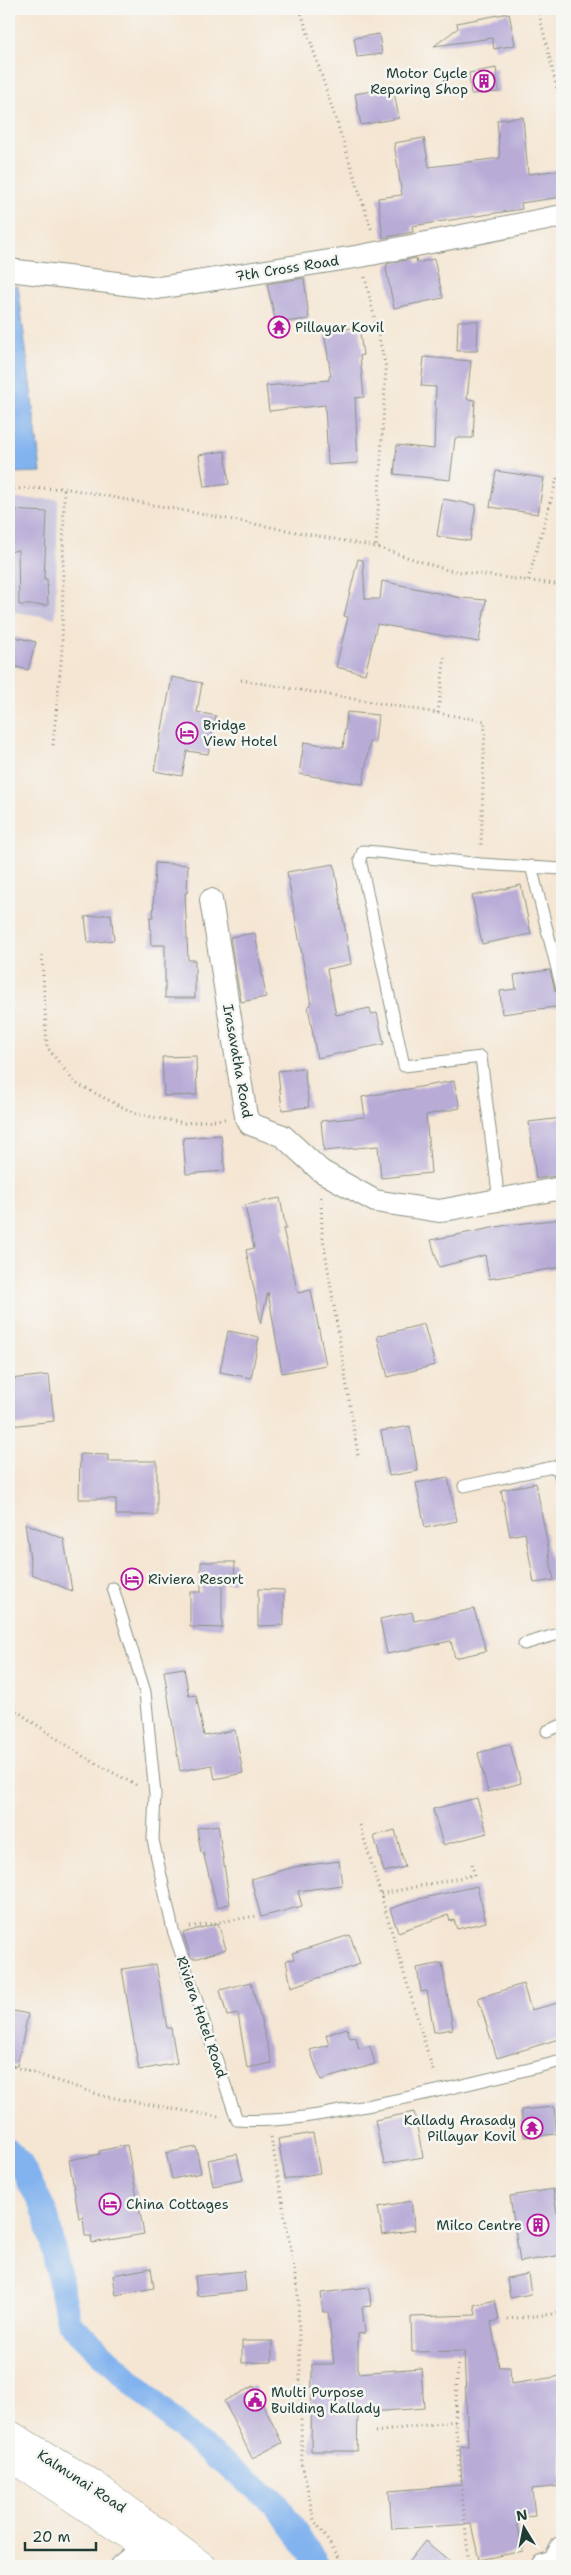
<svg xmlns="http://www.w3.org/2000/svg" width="571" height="2575" font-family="'Shantell Sans',sans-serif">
<rect width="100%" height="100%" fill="#f6f6f2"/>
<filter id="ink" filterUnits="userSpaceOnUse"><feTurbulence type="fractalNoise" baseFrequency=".02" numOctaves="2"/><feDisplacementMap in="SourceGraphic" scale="10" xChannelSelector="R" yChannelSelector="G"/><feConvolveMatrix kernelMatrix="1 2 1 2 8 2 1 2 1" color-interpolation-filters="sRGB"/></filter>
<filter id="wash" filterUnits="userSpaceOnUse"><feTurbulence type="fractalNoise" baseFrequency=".0096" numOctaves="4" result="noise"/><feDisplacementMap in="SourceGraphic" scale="20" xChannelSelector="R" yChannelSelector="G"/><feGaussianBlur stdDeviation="1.12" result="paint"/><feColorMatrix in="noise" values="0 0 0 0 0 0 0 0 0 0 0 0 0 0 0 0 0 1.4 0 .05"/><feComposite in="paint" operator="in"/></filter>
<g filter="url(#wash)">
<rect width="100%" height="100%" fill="#f5e6d3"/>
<path fill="#c4c0db" d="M9,499h49l-3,119 -46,-7z"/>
<path fill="#82b3ee" stroke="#507891" d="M9,286h9l23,186 -32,1z"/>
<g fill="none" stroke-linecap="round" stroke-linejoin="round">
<path stroke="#82b3ee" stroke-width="25" d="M9,2151l10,10 27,53 23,109 127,119 81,62 41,62"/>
</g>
<g id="blocks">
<path fill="#b8acd7" d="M509,13l6,32 -21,4 -2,-11 -58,8 24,-18 -1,-5z
M379,34l3,20 -25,3 -3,-19z
M496,68l3,24 -28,2 -2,-21z
M393,87l6,31 -38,7 -6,-31z
M523,117l5,57 33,-4 1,27 -41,6 1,6 -110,17 1,6 -30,6 -5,-40 24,-3 -8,-52 30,-5 5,29 71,-9 -3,-38z
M416,258l1,5 17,-4 9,39 -49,10 -8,-39 1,-5z
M304,278l5,41 -33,4 -9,-39z
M458,321h20l-1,30h-20z
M359,327l4,28 -3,1 4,41 -9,1 3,65 -30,2 -3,-60 -56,6 -3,-25 63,-6v-4h2l-7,-44z
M424,357l47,4 -4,38 8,1 -2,38h-18l-5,42 -56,-6 3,-29 37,4 2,-62 -15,-1z
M225,451l4,33 -25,3 -5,-32z
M496,471l48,7 -6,36 -48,-7z
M443,499l33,6 -6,36 -33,-5z
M9,510l38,2 -3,67h3l1,26h-29l-1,-55 -9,2z
M358,559l5,1 2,39h15l2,-18 79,17 25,2 -7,42 -102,-18 -12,50 -29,-7 12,-50 -4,-1z
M15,637l21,5 -8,28 -19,-5z
M172,677l30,6 -5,29 19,4 -8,38 -21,-3 -5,25 -28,-5z
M347,712l31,3 -3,27 -5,-1 -7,43 -64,-10 5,-32 39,6z
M155,863l33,2 -1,28h-2l3,67h7v38h-30v-53h-14l-1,-28h3z
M334,864l17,100 -24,5 9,46 34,-7 1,6 6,-1 7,31 -67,14 -9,-52 3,-1 -24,-133z
M521,885l10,49 -49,10 -10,-48z
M111,914l3,26 -26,3 -3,-26z
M255,933l11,64 -25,5 -11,-65z
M550,970l5,21 7,5v10l-60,8 -2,-23 16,-2 -2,-14z
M196,1056l1,39 -33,1 -2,-39z
M304,1068l5,39 -27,3 -4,-39z
M454,1081l6,27 -34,7 5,58 -50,5 -3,-32 -54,5 -3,-30 44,-4 -3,-20z
M562,1118v57l-26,4 -7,-57z
M221,1135l4,36 -39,3 -3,-36z
M280,1198l6,31h-3l15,64 13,-3 15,75 -44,8 -14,-81 -7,31 -15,-73 8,-2 -9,-43z
M562,1219v48l-73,12 -4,-24 -46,12 -8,-27 76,-15z
M424,1324l11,41 -47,12 -11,-41z
M228,1331l31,6 -8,41 -31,-6z
M49,1375l5,46 -43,5 -2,-47z
M410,1426l8,45 -29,5 -8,-45z
M80,1454l28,1v6h49v54h-41v-16h-37z
M448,1477l9,44 -32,7 -9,-45z
M536,1483l18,97 -20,3 -9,-50 -15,3 -9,-46z
M25,1523l39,16 8,52 -40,-17z
M201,1562h34l-1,21h-12v45l-32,-1v-35h11z
M258,1589l26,1v35l-26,1z
M474,1609l12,42 -31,7 -4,-17 -64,13 -7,-35 32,-7 2,9z
M184,1668l5,28 7,-1 8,41 31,-6 8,43 -28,6 -3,-14 -32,6 -16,-100z
M510,1744l11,39 -33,9 -10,-39z
M477,1798l10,35 -44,12 -10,-36z
M218,1825l12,79 -13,3 -14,-55 -2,1 -4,-25z
M395,1830l10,37 -21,5 -10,-36z
M339,1861l3,24 -44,6 4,15 -41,11 -10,-38 43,-12z
M477,1886l9,36 -29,7 -3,-9 -4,1 -2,-6 -50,17 -8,-23 25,-9z
M218,1923l8,26 -27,9h-8l-8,-25z
M350,1935l10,29 -69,23 -5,-27 8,-1 -2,-6z
M442,1963l11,66 -19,3 -7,-41 -6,1 -4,-24z
M156,1964l11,64h4l6,35 -38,7 -17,-101z
M251,1982l21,81 -25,5 -9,-54 -11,2 -7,-26z
M523,1984l8,26 31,-8v36l-65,20 -19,-60z
M9,2010l19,4 -11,52 -8,-1z
M347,2028l3,10 6,-1 3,12 11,-3 5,18 -54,16 -11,-30 19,-5 -3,-10z
M554,2107l3,27 -33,3 -3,-27z
M414,2112l9,45 -39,7 -9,-44z
M313,2133l7,40 -35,6 -7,-40z
M127,2145l17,89 -52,9 -1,-7h-6l-2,-19 -4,1 -10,-58 31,-6 -1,-3z
M196,2147l5,26 -29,6 -6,-26z
M237,2154l6,26 -30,6 -5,-26z
M553,2189l4,24 5,-1v43l-42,7 -10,-66z
M411,2201l4,29 -32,5 -5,-28z
M151,2268l3,20 -38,7 -3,-20z
M244,2271l2,20 -49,5 -2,-20z
M528,2274l3,20 -21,4 -3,-20z
M369,2287l2,19 -9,1 3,26 -7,1v39l63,-5 3,40 -66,5 -1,38h-46l1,-87h22l-6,-52h-5l-2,-19z
M495,2300l4,20 -8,2 8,45h11l1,17 51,-8v110l-30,3 3,27 -19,2 7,33 -44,9 -8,-36 -79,5 -3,-38 73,-6 -2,-39h8l-4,-95 -52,1 -1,-35 65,-2 -2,-10z
M242,2341h30v21l-30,1z
M254,2386l28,57 -30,15 -28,-57z
M425,2541l31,25h-51z"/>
</g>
</g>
<g filter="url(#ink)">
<use href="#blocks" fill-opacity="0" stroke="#8a9284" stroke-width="1"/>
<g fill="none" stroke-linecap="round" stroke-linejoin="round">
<g stroke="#8a9284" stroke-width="13">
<path id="service" d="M531,866l31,123
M499,1201l-18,-144 -77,9 -44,-207 3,-8 14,1 104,12 81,5
M557,1466l5,16
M464,1486l98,-21
M113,1588l32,104 10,102 -2,46 20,90 64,190c48,3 92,-7 139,-16 63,-12 124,-28 186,-43
M524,1644l38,-11
M547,1731l15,-6"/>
</g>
<g stroke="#8a9284" stroke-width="24">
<path id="minor" d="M9,270l149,18 203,-32 201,-40
M211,900l35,216 4,8 33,12 38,35 54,30 64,10 123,-23
M121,2566l24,-20
M542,2566l12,-4 8,-15"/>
</g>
<g stroke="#8a9284" stroke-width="29">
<path id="trunk" d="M9,2434l84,50 109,82
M9,2456l136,90 22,20"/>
</g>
<path stroke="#8a9284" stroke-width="3" stroke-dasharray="1 4" stroke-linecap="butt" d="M300,9l72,222
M538,9l24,101
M365,277l21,91 -10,179
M9,489l55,-1 312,59 71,23 115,15
M528,580l30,-105
M241,680l244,41 -4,127
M438,713l7,-58
M53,745l9,-93 2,-164
M42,955l5,92 28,36 61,31 48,9 41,-4
M321,1197l1,35 36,223
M9,1698l6,12 69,47 52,28
M360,1825l74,249
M381,1894l93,-19 -2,-12
M190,1927l66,-11
M9,2065l94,31 116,21
M271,2137l27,155 4,171 12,57 31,46
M507,2319l55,-6
M458,2360l-3,61 14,145
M375,2432l80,-11"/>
<use href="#service" stroke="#fff" stroke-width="11"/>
<use href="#minor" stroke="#fff" stroke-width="22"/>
<use href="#trunk" stroke="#fff" stroke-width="28"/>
</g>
</g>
<defs>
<g id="building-ring" transform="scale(1.125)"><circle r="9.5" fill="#f6f6f2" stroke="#b5179e" stroke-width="1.5"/><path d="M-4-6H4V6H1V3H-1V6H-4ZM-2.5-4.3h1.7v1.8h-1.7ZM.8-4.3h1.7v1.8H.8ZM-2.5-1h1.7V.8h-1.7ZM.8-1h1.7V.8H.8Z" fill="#b5179e"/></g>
<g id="temple-ring" transform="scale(1.125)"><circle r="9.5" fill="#f6f6f2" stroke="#b5179e" stroke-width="1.5"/><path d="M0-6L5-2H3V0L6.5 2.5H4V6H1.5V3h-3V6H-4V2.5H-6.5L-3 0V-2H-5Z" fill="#b5179e"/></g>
<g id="hotel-ring" transform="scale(1.125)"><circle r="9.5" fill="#f6f6f2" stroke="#b5179e" stroke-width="1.5"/><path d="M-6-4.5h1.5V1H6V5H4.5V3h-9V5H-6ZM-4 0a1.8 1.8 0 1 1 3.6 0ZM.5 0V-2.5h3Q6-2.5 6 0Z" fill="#b5179e"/></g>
<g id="civic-ring" transform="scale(1.125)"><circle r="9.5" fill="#f6f6f2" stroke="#b5179e" stroke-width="1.5"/><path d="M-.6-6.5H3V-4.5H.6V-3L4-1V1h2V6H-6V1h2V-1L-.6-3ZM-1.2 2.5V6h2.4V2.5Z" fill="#b5179e"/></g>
</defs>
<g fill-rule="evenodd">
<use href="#building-ring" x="484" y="81"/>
<use href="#temple-ring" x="279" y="327"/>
<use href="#hotel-ring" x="187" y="733"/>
<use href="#hotel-ring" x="132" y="1579"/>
<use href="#temple-ring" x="532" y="2128"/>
<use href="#hotel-ring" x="110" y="2204"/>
<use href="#building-ring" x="538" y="2225"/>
<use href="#civic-ring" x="255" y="2400"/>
</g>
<g text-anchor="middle" stroke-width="5" stroke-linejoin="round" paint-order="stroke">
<g font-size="14" fill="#1f3d34" stroke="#f6f6f2" text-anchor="start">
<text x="468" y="78" text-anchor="end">Motor Cycle<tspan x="468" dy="16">Reparing Shop</tspan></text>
<text x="295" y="332">Pillayar Kovil</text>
<text x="203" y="730">Bridge<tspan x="203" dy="16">View Hotel</tspan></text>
<text x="148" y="1584">Riviera Resort</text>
<text x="516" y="2125" text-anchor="end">Kallady Arasady<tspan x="516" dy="16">Pillayar Kovil</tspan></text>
<text x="126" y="2209">China Cottages</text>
<text x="522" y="2230" text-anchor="end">Milco Centre</text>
<text x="271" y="2397">Multi Purpose<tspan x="271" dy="16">Building Kallady</tspan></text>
</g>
<g font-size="14" fill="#1f3d34" stroke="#f6f6f2">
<text transform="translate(287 268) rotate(-9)" y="5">7th Cross Road</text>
<text transform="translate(238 1061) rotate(80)" y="5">Irasavatha Road</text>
<text transform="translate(202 2017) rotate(71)" y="5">Riviera Hotel Road</text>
<text transform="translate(82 2481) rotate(33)" y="5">Kalmunai Road</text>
</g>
</g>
<rect width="571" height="2575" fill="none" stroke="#f6f6f2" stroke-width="30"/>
<g transform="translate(524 2528) rotate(350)" stroke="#f6f6f2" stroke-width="4" paint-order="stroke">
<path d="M0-4L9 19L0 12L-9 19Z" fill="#1f3d34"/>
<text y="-8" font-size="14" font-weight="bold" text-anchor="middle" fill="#1f3d34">N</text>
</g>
<path d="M25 2542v8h71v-8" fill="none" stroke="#1f3d34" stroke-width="2.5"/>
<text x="32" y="2542" font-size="15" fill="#1f3d34" stroke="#f6f6f2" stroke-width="4" paint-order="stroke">20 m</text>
</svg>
